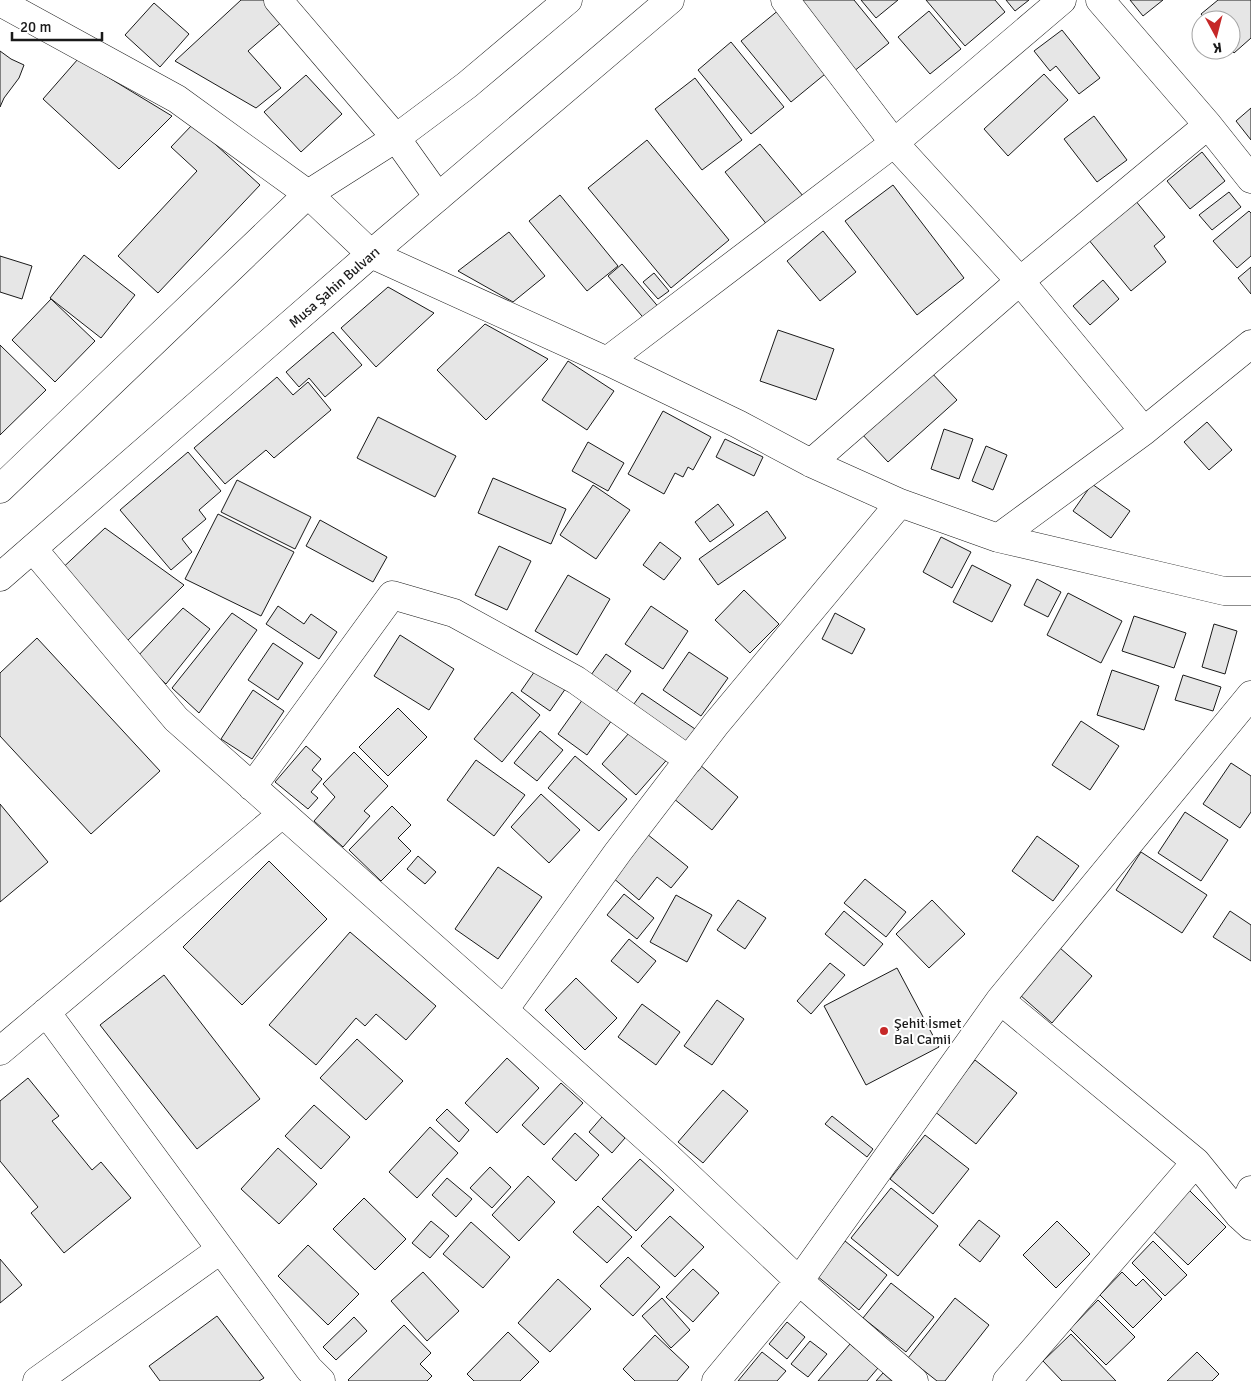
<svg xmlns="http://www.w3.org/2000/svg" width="1251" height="1381" font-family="Signika,sans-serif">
<rect width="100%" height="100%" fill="#fff"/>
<path fill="#e6e6e6" stroke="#1a1a1a" d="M241,0h25l18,20 -36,31 33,37 -25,20 -81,-47z
M787,0h67l35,43 -41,33z
M861,0h37l-22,18z
M926,0h69l10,12 -40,34z
M1006,0h23l-14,11z
M1130,0h33l-20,16z
M1218,0h33v38l-17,15 -3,-4v-29h-25l-5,-6z
M154,3l35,31 -29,33 -35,-32z
M780,9l50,61 -39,32 -50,-61z
M929,11l32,38 -31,25 -32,-37z
M1062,30l38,48 -21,16 -23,-28 -6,5 -16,-20z
M731,42l53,65 -33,27 -53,-64z
M0,51l11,8 13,6 -5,13 -15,20 -4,9z
M78,59l94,57 -53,53 -76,-70z
M1044,74l24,26 -60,56 -24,-27z
M306,75l36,39 -41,38 -37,-40z
M695,78l47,62 -40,30 -47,-61z
M1251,108v32l-15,-19z
M1094,116l33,44 -30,22 -33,-43z
M193,124l67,61 -102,108 -40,-37 79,-85 -26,-24z
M647,140l82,100 -58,48 -83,-100z
M760,144l48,58 -36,29 -47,-59z
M1202,152l23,29 -35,28 -23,-28z
M893,185l71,93 -47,37 -72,-94z
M1229,192l12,15 -29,23 -13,-15z
M560,195l58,71 -31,25 -58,-70z
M1135,200l30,37 -11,9 12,16 -35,29 -43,-52z
M1249,211l2,2v43l-14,12 -24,-27z
M823,231l33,41 -36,29 -33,-40z
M509,232l36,44 -32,26 -55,-31z
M84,255l51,40 -34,43 -51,-40z
M0,256l32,10 -10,33 -22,-7z
M622,264l39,46 -14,12 -39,-46z
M1251,267v27l-13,-16z
M654,273l15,18 -11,8 -15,-17z
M1103,280l16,19 -29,26 -17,-19z
M388,287l46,26 -58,54 -35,-39z
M51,299l44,42 -40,41 -43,-42z
M485,324l63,35 -62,61 -49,-50z
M778,330l56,19 -18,51 -56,-19z
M333,332l29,33 -37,32 -16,-19 -10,9 -13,-15z
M0,345l46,45 -46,45z
M568,361l46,30 -27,39 -45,-30z
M930,371l27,29 -69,62 -27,-29z
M277,377l16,18 15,-13 23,28 -57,48 -8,-8 -41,34 -31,-36z
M663,411l48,26 -18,33 -5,-3 -5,10 -8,-4 -11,21 -36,-20z
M378,417l78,39 -21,41 -78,-39z
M1207,422l25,28 -23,20 -25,-28z
M944,429l29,10 -14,40 -28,-10z
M725,439l38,18 -9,19 -38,-19z
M588,442l36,21 -16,28 -36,-20z
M986,446l21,9 -14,35 -21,-9z
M188,452l33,39 -22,19 7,9 -24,20 10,13 -21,18 -51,-60z
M493,478l73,31 -15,35 -73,-31z
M237,480l74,37 -16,32 -74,-37z
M1092,484l38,27 -19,27 -38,-27z
M593,485l37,25 -34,49 -36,-24z
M718,504l16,21 -24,17 -15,-20z
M767,511l19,27 -68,47 -19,-26z
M218,514l76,38 -33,64 -76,-37z
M320,520l67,37 -14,25 -67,-36z
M105,528l79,57 -62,61 -67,-71z
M941,537l30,15 -19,36 -29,-16z
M660,542l21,16 -17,22 -21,-15z
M499,546l32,15 -24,49 -32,-15z
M972,565l39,20 -19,37 -39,-20z
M568,575l42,24 -33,56 -42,-24z
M1037,579l24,13 -13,25 -24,-12z
M744,590l35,34 -29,29 -35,-33z
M1068,593l54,28 -21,42 -54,-28z
M278,606l26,18 7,-10 26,18 -18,27 -53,-35z
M651,606l37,25 -25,38 -38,-25z
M183,608l27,21 -44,55 -29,-27z
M232,613l25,17 -58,83 -27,-25z
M835,613l30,16 -13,25 -30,-15z
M1134,616l52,17 -12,35 -52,-17z
M1214,624l23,7 -12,43 -23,-7z
M400,635l54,34 -25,41 -55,-34z
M37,638l123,133 -69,63 -91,-98v-63z
M273,643l30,20 -25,37 -30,-20z
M689,652l39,26 -27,38 -38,-26z
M606,654l25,17 -20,28 -25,-17z
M537,668l29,20 -16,23 -29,-20z
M1112,670l47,16 -15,44 -47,-15z
M1183,675l38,12 -8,24 -38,-11z
M253,690l31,21 -32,48 -31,-20z
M512,692l28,23 -38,47 -28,-23z
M588,692l29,21 -30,42 -29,-21z
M642,693l56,38 -14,20 -56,-39z
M398,708l29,29 -39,39 -29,-29z
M1081,721l38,25 -29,44 -38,-25z
M636,725l35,30 -35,40 -34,-31z
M540,731l23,19 -26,31 -23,-18z
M306,746l15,13 -9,11 10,9 -11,13 7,6 -10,11 -33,-27z
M354,752l34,34 -24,25 6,5 -27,31 -29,-26 21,-24 -12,-13z
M575,756l52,43 -28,32 -51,-43z
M476,760l49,35 -31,41 -47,-36z
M1231,763l20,13v36l-11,16 -37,-24z
M700,765l38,32 -26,33 -39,-32z
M541,794l39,36 -31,33 -38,-36z
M0,804l48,58 -48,40z
M392,806l19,19 -13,13 13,13 -30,30 -32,-31z
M1185,812l43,28 -27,41 -43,-28z
M647,834l41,33 -17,21 -14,-11 -18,23 -27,-23z
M1037,836l42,30 -26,35 -41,-30z
M1141,852l66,43 -25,38 -66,-43z
M418,856l18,16 -11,12 -18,-15z
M269,861l58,58 -85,86 -59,-58z
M498,867l44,30 -44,62 -43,-30z
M865,879l41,33 -20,25 -42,-34z
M624,894l30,24 -17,21 -30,-24z
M676,895l36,20 -25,47 -37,-20z
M738,900l28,18 -21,31 -28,-19z
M932,900l33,34 -36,34 -33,-34z
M844,911l39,33 -19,22 -39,-32z
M1230,911l21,14v36l-38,-24z
M350,932l86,74 -30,34 -30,-26 -11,12 -9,-8 -40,47 -47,-40z
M629,939l27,22 -18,22 -27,-22z
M1060,948l32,28 -40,47 -32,-28z
M830,963l15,12 -34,39 -14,-13z
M897,968l42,79 -73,38 -42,-79z
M164,975l96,124 -63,50 -97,-124z
M576,978l41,40 -32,32 -40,-40z
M717,1000l27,19 -32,46 -28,-19z
M642,1004l38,28 -24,33 -38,-28z
M357,1039l46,42 -37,39 -46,-42z
M507,1058l32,30 -42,45 -32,-30z
M975,1060l42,33 -41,51 -42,-33z
M28,1078l31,38 -7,5 40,49 9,-8 30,36 -67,55 -33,-40 7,-6 -38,-46v-60z
M561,1083l22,20 -39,42 -22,-20z
M723,1090l25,21 -45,52 -25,-21z
M314,1105l36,32 -29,32 -36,-33z
M447,1109l22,21 -10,12 -23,-22z
M832,1116l41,33 -6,8 -42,-33z
M602,1117l23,21 -13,15 -23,-21z
M430,1127l28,26 -41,45 -28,-26z
M575,1133l24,22 -23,26 -24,-22z
M925,1135l44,34 -36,45 -43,-35z
M278,1148l39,36 -38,40 -38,-35z
M640,1159l34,31 -38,41 -34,-32z
M490,1167l21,20 -19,21 -22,-20z
M528,1176l27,26 -36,39 -27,-26z
M447,1178l25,21 -16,18 -24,-22z
M891,1188l47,38 -40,50 -47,-38z
M1187,1188l39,39 -38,38 -40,-39z
M364,1198l42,41 -31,31 -42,-41z
M598,1206l34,31 -25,26 -34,-31z
M670,1216l34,31 -29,30 -34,-31z
M979,1220l21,16 -20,26 -21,-17z
M431,1221l18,15 -19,22 -18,-15z
M1057,1221l33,33 -34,34 -33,-33z
M471,1222l39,35 -27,31 -40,-34z
M845,1241l42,34 -28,35 -42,-34z
M1153,1241l34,34 -22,21 -33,-33z
M308,1245l51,49 -31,31 -50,-49z
M628,1257l32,30 -27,29 -33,-30z
M0,1259l22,26 -22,18z
M693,1269l26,24 -26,29 -27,-25z
M423,1272l36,39 -32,30 -36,-40z
M1122,1272l14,14 7,-7 19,20 -29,29 -33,-33z
M558,1279l33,30 -41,43 -32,-29z
M891,1283l43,34 -28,35 -43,-34z
M662,1298l28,32 -19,18 -29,-32z
M955,1298l34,27 -44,56h-8l-29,-23z
M1098,1300l37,37 -29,28 -36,-36z
M217,1316l47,62 -5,3h-99l-11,-15z
M354,1317l13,14 -31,29 -13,-13z
M787,1322l18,15 -18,22 -18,-15z
M404,1325l27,28 -11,11 12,12 -5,5h-78l-1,-1z
M508,1332l31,30 -19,19h-46l-7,-7z
M1071,1334l45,47h-54l-19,-20z
M655,1335l34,32 -12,14h-42l-12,-12z
M810,1341l17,13 -19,23 -17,-13z
M850,1344l28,24 -11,13h-49z
M762,1352l24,19 -9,10h-39z
M1197,1352l22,22 -7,7h-45z
M883,1373l9,8h-16z"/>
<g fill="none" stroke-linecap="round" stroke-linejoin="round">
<g stroke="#1a1a1a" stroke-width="29">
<path id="minor" d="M278,0l118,138 42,59
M785,0l109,143 126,138 124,150
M1100,0l108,125 43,54
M0,2l177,97 131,95 63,60 236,107 131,63 73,39 89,40 98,35 226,53h27
M607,361l287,-218 168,-143
M811,463l209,-182 188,-156
M998,538l146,-107 107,-87
M33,549l143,170 328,291 165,148 130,123 115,100
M252,787l140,-192 62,18 122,67 113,80
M1000,1000l196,162 43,53 12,11
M504,1010l114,-158 98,-128 184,-221
M46,1012l263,357 12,12
M0,1051l282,-237
M1239,1215l12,-25
M37,1381l183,-131
M716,1381l83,-100 201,-281 251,-305
M1007,1381l189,-219"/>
</g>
<g stroke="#1a1a1a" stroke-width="29">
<path id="major" d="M0,489l308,-295 88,-56 71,-53 101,-85
M0,577l371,-323 299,-254"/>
</g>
<use href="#minor" stroke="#fff" stroke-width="28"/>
<use href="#major" stroke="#fff" stroke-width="28"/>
</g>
<circle fill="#c62828" stroke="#fff" stroke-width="2" cx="884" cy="1031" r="5"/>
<g text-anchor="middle" stroke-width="4" stroke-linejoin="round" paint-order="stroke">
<g font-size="14" fill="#1a1a1a" stroke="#fff">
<text transform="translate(334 287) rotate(-41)" y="5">Musa Şahin Bulvarı</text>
</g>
<g font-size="14" fill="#1a1a1a" stroke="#fff" text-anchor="start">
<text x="894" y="1028">Şehit İsmet<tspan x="894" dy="16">Bal Camii</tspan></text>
</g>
</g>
<g transform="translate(1216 35) rotate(173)"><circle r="24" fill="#ffffff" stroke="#a3a3a3"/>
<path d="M0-4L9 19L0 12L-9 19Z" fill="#c62828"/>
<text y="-8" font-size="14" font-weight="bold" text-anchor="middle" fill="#1a1a1a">K</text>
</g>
<path d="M12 32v8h90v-8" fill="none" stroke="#1a1a1a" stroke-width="2.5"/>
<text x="20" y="32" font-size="15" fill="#1a1a1a" stroke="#ffffff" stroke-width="4" paint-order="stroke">20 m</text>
</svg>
